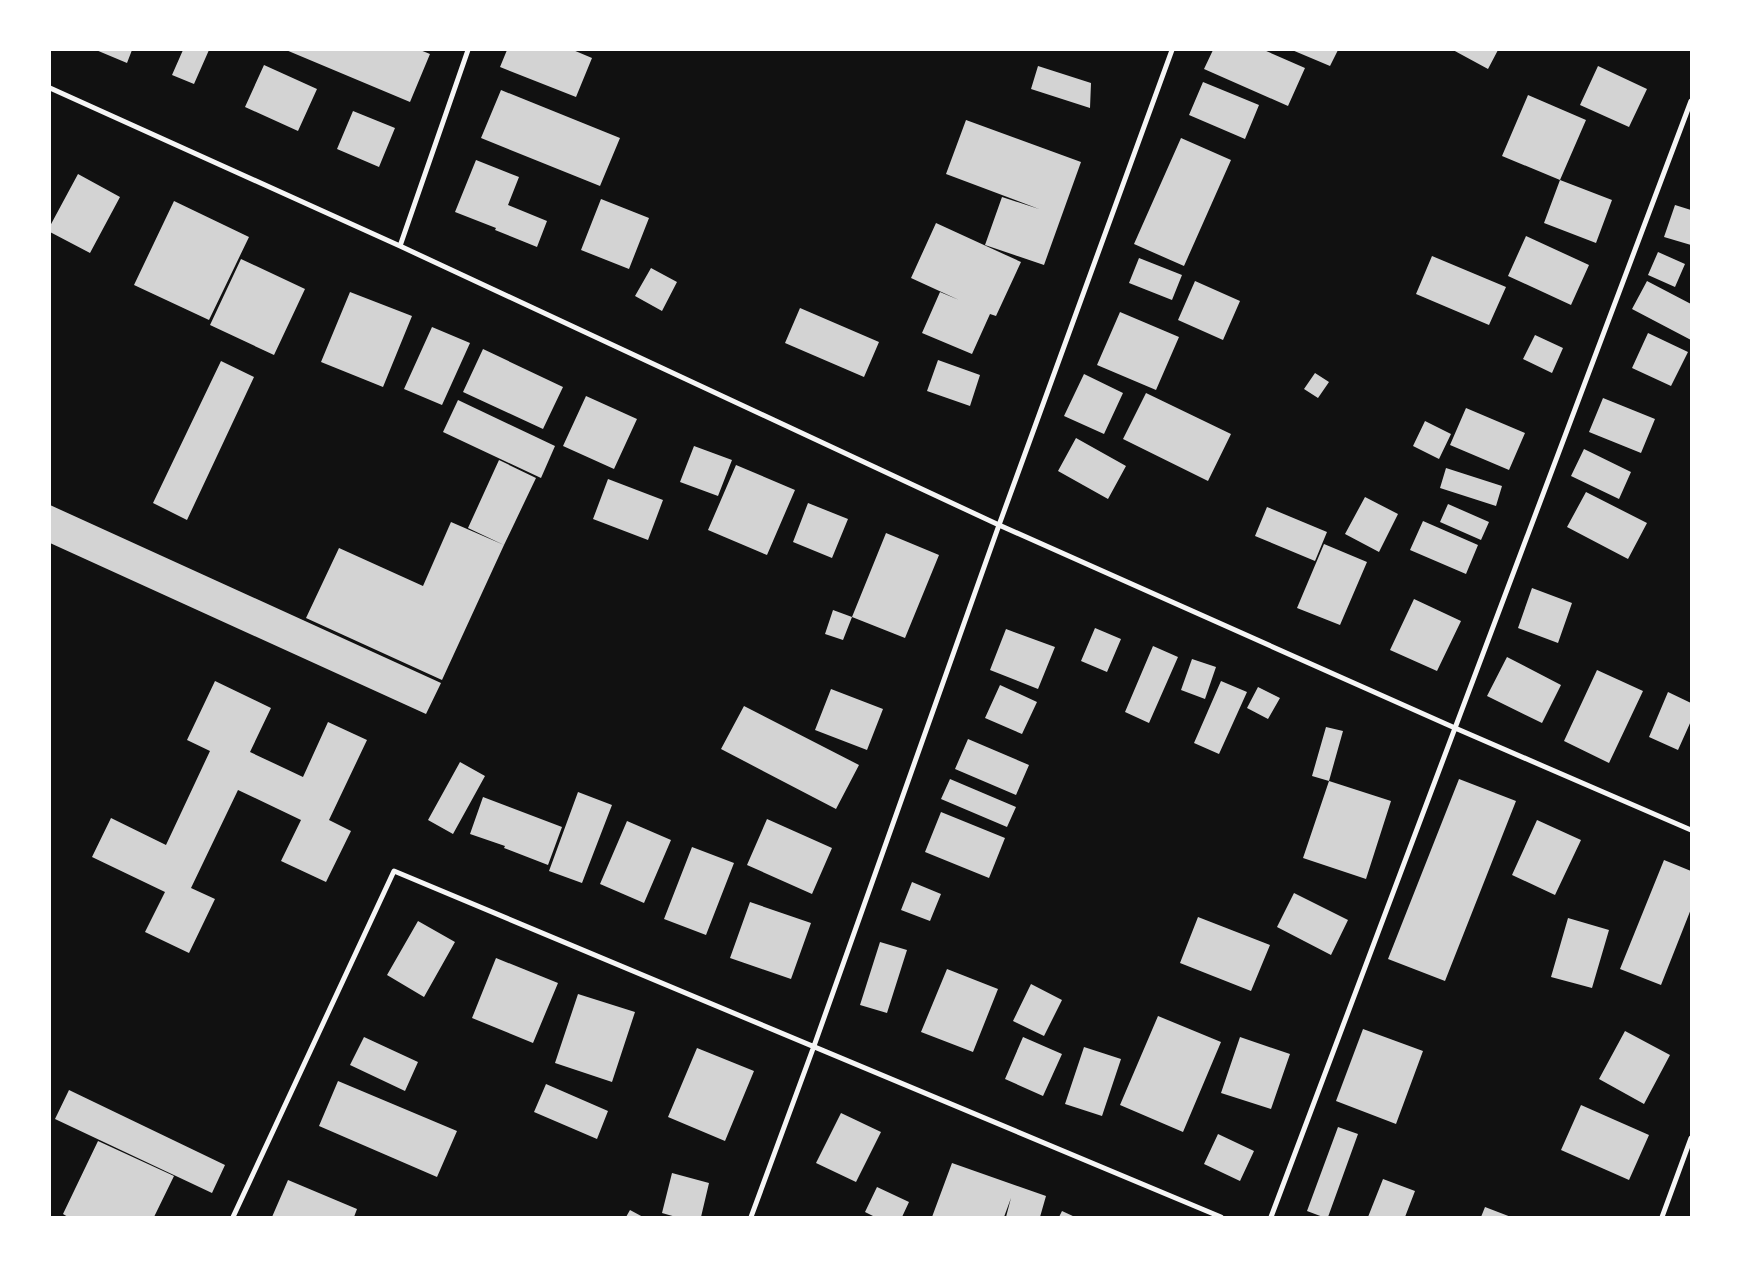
<svg xmlns="http://www.w3.org/2000/svg" width="1741" height="1267" font-family="'Open Sans',sans-serif">
<rect width="100%" height="100%" fill="#111"/>
<path fill="#d3d3d3" d="M96,50h36l-5,13z
M183,50h26l-15,34 -22,-9z
M286,50h134l10,4 -20,48z
M507,50h66l19,8 -16,39 -76,-30z
M1213,50h51l41,18 -17,38 -84,-37z
M1292,50h46l-8,16z
M1453,50h45l-10,19z
M264,65l53,24 -19,42 -53,-24z
M1038,66l53,17 -1,25 -59,-19z
M1598,66l49,23 -18,38 -49,-22z
M1203,82l56,23 -14,34 -56,-24z
M501,90l119,48 -20,48 -119,-48z
M1528,95l58,25 -26,60 -58,-24z
M353,111l42,17 -16,39 -42,-18z
M966,120l115,42 -37,103 -59,-20 17,-48 37,12 -93,-35z
M1181,138l50,22 -47,106 -50,-22z
M476,160l43,17 -11,28 39,16 -10,26 -42,-17 1,-2 -41,-16z
M78,174l42,23 -30,56 -40,-21v-6z
M1560,180l52,20 -16,43 -52,-20z
M601,199l48,19 -20,51 -48,-19z
M174,201l75,36 -40,83 -75,-35z
M1675,205l16,5v35l-27,-8z
M936,223l85,39 -25,54 -6,-2 -18,40 -50,-21 18,-41 19,8 -48,-22z
M1526,236l63,29 -18,40 -63,-29z
M1658,252l27,12 -10,23 -27,-12z
M1432,256l74,31 -17,38 -73,-31z
M1139,258l43,17 -10,25 -43,-17z
M241,259l64,30 -31,66 -64,-30z
M651,268l26,14 -15,29 -27,-15z
M1195,281l45,20 -17,39 -45,-20z
M1647,281l44,23v36l-59,-31z
M350,292l62,24 -29,71 -62,-25z
M800,308l79,34 -15,35 -79,-34z
M1120,312l59,25 -23,53 -59,-25z
M432,327l38,16 -28,62 -38,-16z
M1648,333l40,19 -17,34 -39,-18z
M1535,335l28,13 -11,25 -29,-14z
M483,349l80,38 -20,42 -80,-37z
M938,360l42,15 -10,31 -43,-15z
M221,361l33,16 -67,143 -34,-17z
M1315,373l14,9 -11,16 -14,-9z
M1084,374l39,19 -19,41 -40,-18z
M1146,393l85,41 -23,47 -85,-42z
M586,396l51,23 -23,50 -51,-23z
M1603,398l52,21 -14,34 -52,-21z
M458,400l97,46 -14,32 -98,-46z
M1466,408l59,25 -16,37 -59,-25z
M1425,421l26,13 -12,25 -26,-13z
M1076,438l50,28 -18,33 -50,-28z
M694,446l38,14 -14,36 -38,-14z
M1584,449l47,23 -12,27 -48,-23z
M499,460l37,18 -32,67 -36,-17z
M736,465l59,25 -28,65 -59,-25z
M1446,468l56,18 -6,20 -56,-18z
M608,479l55,21 -15,40 -55,-21z
M1586,492l61,31 -19,36 -61,-32z
M1365,497l33,17 -19,38 -34,-18z
M808,503l40,16 -16,39 -39,-16z
M1448,504l41,18 -8,18 -41,-18z
M50,505l391,178 -15,31 -376,-171z
M1267,507l60,25 -12,29 -60,-25z
M1423,521l55,24 -12,29 -56,-24z
M451,522l53,23 -62,135 -136,-62 33,-70 84,38z
M886,533l53,22 -34,83 -53,-21z
M1324,544l43,18 -27,63 -43,-17z
M1532,588l40,15 -14,40 -40,-15z
M1414,599l47,22 -24,50 -47,-21z
M833,610l19,7 -9,23 -18,-6z
M1095,628l26,11 -14,33 -26,-11z
M1006,629l49,18 -17,42 -48,-19z
M1153,646l25,11 -29,66 -24,-11z
M1507,657l54,28 -19,38 -55,-27z
M1192,659l24,8 -11,32 -24,-9z
M1597,670l46,21 -34,72 -45,-22z
M215,681l56,27 -21,44 53,25 25,-55 39,18 -38,80 22,11 -25,51 -45,-21 20,-41 -63,-30 -47,98 24,11 -26,54 -44,-21 20,-40 -73,-35 19,-39 55,27 44,-94 -23,-11z
M1221,681l26,11 -28,62 -25,-11z
M1000,685l37,17 -15,32 -37,-16z
M1258,687l22,11 -12,21 -21,-11z
M831,689l52,20 -16,41 -52,-20z
M1668,692l23,11v18l-13,29 -29,-13z
M744,706l115,59 -23,44 -115,-60z
M1326,727l17,4 -14,50 62,20 -25,78 -63,-21 26,-77 -17,-5z
M968,739l61,26 -13,30 -61,-26z
M460,762l25,14 -32,58 -25,-14z
M950,779l66,28 -9,20 -66,-28z
M1459,779l57,22 -71,180 -57,-22z
M578,792l34,13 -30,78 -33,-12z
M483,797l79,30 -14,38 -44,-17 1,-2 -35,-12z
M941,812l64,26 -16,40 -64,-26z
M767,819l65,29 -20,46 -65,-29z
M1537,820l44,20 -26,55 -43,-20z
M627,821l44,19 -27,63 -44,-19z
M692,847l42,16 -28,72 -42,-16z
M1664,860l27,11v38l-30,76 -41,-16z
M912,882l29,12 -11,27 -29,-11z
M1294,893l54,27 -17,35 -54,-28z
M750,902l61,21 -20,56 -61,-21z
M1198,917l72,28 -19,46 -71,-28z
M1568,918l41,12 -17,58 -41,-11z
M418,921l37,21 -31,55 -37,-22z
M880,942l27,8 -20,63 -27,-8z
M496,958l62,25 -25,60 -61,-25z
M947,969l51,20 -25,63 -52,-20z
M1031,984l31,16 -18,36 -31,-15z
M578,994l57,18 -23,70 -57,-19z
M1158,1016l63,26 -38,90 -63,-27z
M1363,1029l60,22 -27,73 -60,-23z
M1625,1031l45,24 -26,49 -45,-25z
M364,1037l54,25 -13,29 -55,-26z
M1023,1037l39,17 -19,42 -38,-17z
M1240,1037l50,17 -19,55 -50,-16z
M1084,1047l37,12 -19,57 -37,-12z
M697,1048l57,23 -29,70 -57,-24z
M338,1081l119,50 -20,46 -118,-51z
M546,1084l62,27 -11,28 -63,-27z
M69,1090l156,75 -13,28 -157,-74z
M1581,1105l68,30 -20,45 -68,-30z
M841,1113l40,19 -25,50 -40,-19z
M1338,1127l20,7 -30,83h-5l-16,-6z
M1218,1134l36,17 -14,30 -36,-17z
M98,1141l76,35 -20,41h-86l-5,-3z
M952,1163l94,33 -6,21h-34l5,-19 -7,19h-72z
M672,1173l37,10 -8,34h-25l-14,-4z
M1383,1179l32,12 -10,26h-37z
M288,1180l69,29 -3,8h-82z
M877,1187l32,15 -7,15h-27l-10,-5z
M1485,1207l26,10h-30z
M630,1210l13,7h-17z
M1062,1211l13,6h-16z"/>
<g fill="none" stroke-linecap="round" stroke-linejoin="round">
<path stroke="#f5f5f5" stroke-width="5" d="M50,88l350,158 599,279 456,203 236,102
M400,246l68,-196
M233,1217l161,-346 827,346
M751,1217l63,-171 185,-521 173,-475
M1271,1217l420,-1116
M1662,1217l29,-79"/>
</g>
<rect width="1741" height="1267" fill="none" stroke="#ffffff" stroke-width="102"/>
</svg>
